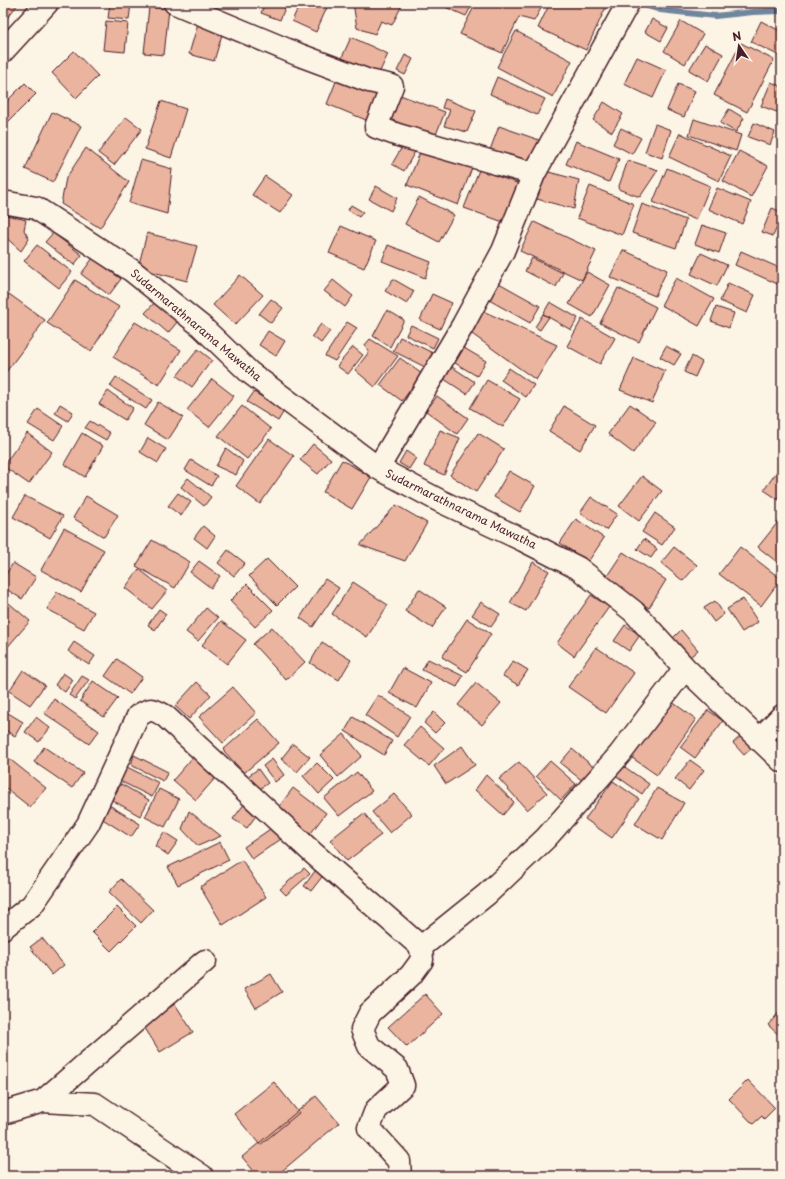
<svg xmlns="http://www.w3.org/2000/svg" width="785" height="1179" font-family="'Playpen Sans',sans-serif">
<rect width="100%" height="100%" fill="#fcf5e5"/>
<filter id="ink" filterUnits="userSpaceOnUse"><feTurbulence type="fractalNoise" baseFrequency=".025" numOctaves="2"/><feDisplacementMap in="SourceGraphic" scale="8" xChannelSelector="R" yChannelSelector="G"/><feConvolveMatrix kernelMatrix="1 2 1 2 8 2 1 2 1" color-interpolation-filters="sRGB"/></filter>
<g filter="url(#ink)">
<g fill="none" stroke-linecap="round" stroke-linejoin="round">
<path stroke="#70869e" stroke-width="6" d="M638,3l22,7 55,6 38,-4 29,-1"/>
</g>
<path fill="#eab49e" stroke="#4a1f2b" d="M3,3h16l-16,20z
M110,3h21l-2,17 -21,-2z
M265,3h22l-7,17 -19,-7z
M300,3h29l-13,29 -24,-11z
M353,3h50l-11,22 -11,-4 -6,13 -18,-6z
M436,3h37l-7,13z
M476,3h68l-10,18 -15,-4 -17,36 -42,-19z
M550,3h47l9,4 -20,43 -48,-22z
M149,7l20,2 -5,46 -20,-2z
M652,19l16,9 -7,13 -16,-9z
M199,20l25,8 -10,33 -25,-7z
M106,21l22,2 -3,29 -22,-2z
M681,21l22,13 -18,30 -21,-13z
M761,21l21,11v25l-31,-15z
M516,31l56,30 -19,36 -56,-30z
M351,37l37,17 -12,26 -37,-16z
M741,43l33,17 -27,52 -33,-17z
M705,44l18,10 -15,27 -19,-11z
M74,51l24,25 -22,22 -24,-25z
M405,55l8,4 -8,16 -8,-4z
M637,57l29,13 -13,28 -29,-14z
M339,74l44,19 -12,29 -44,-18z
M497,77l48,22 -8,16 -47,-21z
M771,82l11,5v27l-21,-8z
M25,83l11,11 -32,32 -1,-2v-19z
M678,84l17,7 -11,26 -17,-7z
M395,93l50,19 -12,30 -50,-20z
M445,99l31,12 -9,21 -23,-6 6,-16 -8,-2z
M161,101l25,8 -15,49 -26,-9z
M604,102l19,12 -11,18 -19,-12z
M729,109l15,9 -8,14 -16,-9z
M52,112l29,14 -28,56 -28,-13z
M126,117l16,12 -28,36 -16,-12z
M694,119l47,16 -5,16 -47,-16z
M754,123l21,9 -5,13 -22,-8z
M655,124l16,6 -9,28 -17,-6z
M499,126l40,14 -9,24 -40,-14z
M621,128l20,10 -9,16 -19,-10z
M680,133l51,23 -12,25 -50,-24z
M576,141l43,18 -10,23 -43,-18z
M405,142l12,6 -13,23 -12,-7z
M423,145l50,20 -15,40 -51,-20z
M86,148l43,34 -29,46 -39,-24 5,-26z
M739,151l29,15 -17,31 -28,-16z
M141,160l31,9 -5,45 -38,-11z
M628,160l30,10 -18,27 -22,-8z
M667,168l43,18 -14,34 -43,-18z
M479,170l44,15 -14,39 -45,-16z
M541,170l38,10 -5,29 -41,-11z
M265,176l28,19 -13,18 -28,-18z
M376,186l21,12 -6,13 -22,-12z
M590,186l44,18 -12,31 -45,-17z
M717,188l34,14 -9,22 -34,-15z
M419,197l35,18 -15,27 -34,-18z
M642,204l44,16 -10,28 -44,-15z
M351,205l12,7 -4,5 -11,-7z
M772,208l10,4v4l-9,20 -11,-4z
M3,214l23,6 -2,10 5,9 -8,12 -18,-16z
M534,222l62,29 -14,29 -62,-29z
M702,225l24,8 -7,20 -24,-9z
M341,226l35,15 -12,27 -35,-15z
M53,233l29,22 -8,10 -29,-23z
M147,233l50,13 -10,35 -49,-13z
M37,245l35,27 -13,16 -35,-27z
M388,245l43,17 -6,16 -43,-17z
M623,250l44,20 -12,26 -45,-19z
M741,251l41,18v17l-47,-21z
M701,253l26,12 -10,21 -26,-12z
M93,258l28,21 -12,16 -28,-21z
M532,258l31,15 -7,14 -31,-16z
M587,272l23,13 -18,32 -23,-13z
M240,275l23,20 -28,30 -22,-20z
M676,278l38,21 -15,27 -38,-21z
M393,279l21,12 -7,13 -22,-13z
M75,280l44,27 -28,44 -44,-28z
M333,280l20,16 -8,11 -21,-16z
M499,283l41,23 -10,17 -41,-23z
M728,283l27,12 -8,18 -27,-12z
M618,288l38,19 -17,35 -39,-19z
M9,294l36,26 -39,52 -3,-3v-67z
M432,294l20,9 -12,26 -20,-9z
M271,299l12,9 -12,15 -12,-9z
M156,301l23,19 -11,13 -23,-20z
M550,302l28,16 -7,12 -28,-16z
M716,307l18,6 -5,15 -18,-7z
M387,310l17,10 -14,27 -17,-11z
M483,311l74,34 -21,35 -64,-46z
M543,314l6,3 -9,13 -5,-3z
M582,319l33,19 -15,26 -33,-18z
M135,322l46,28 -22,35 -46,-28z
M347,322l10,6 -22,33 -10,-5z
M321,324l9,7 -9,12 -9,-7z
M411,325l27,13 -5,10 -27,-13z
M268,331l17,10 -9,15 -17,-11z
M400,337l39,19 -8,14 -38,-19z
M370,339l28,17 -23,31 -20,-17 14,-18 -4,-7z
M666,346l15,8 -7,11 -14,-8z
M353,347l10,8 -15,19 -11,-8z
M464,348l22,13 -9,15 -22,-13z
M198,349l14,11 -20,27 -15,-11z
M692,356l10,6 -7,15 -11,-5z
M400,358l22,16 -20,27 -22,-16z
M634,358l31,13 -13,32 -32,-13z
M452,367l23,15 -8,12 -23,-15z
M509,368l25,17 -8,12 -25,-17z
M116,377l36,23 -6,9 -36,-23z
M212,379l22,17 -25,31 -22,-17z
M487,380l33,19 -17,28 -33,-19z
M108,391l25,17 -8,12 -26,-16z
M254,392l30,19 -6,10 -31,-19z
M437,396l31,22 -11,16 -31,-23z
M158,402l25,15 -15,23 -24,-15z
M60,404l13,8 -5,9 -13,-8z
M630,404l26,18 -23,31 -25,-19z
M242,406l29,23 -24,30 -29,-23z
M564,406l31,19 -15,25 -31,-19z
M38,409l25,17 -9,14 -26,-16z
M90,421l20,12 -4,7 -21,-12z
M440,430l20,8 -16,37 -20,-9z
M27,433l25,19 -23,32 -26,-18z
M82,433l21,13 -18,31 -21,-13z
M478,433l26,16 -28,43 -26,-17z
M148,438l18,11 -8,14 -18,-11z
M269,439l25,17 -34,48 -24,-18z
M313,444l18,15 -13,15 -18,-14z
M226,448l17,13 -7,14 -20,-9z
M406,451l10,7 -7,11 -10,-6z
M191,460l26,16 -6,10 -26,-16z
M342,460l29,17 -19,32 -29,-17z
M780,467l2,1v34l-18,-12z
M509,471l26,15 -15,26 -26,-15z
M642,476l20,15 -23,30 -20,-15z
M188,478l23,19 -7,9 -23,-19z
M178,493l13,9 -10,14 -13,-10z
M25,496l38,20 -13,22 -37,-21z
M86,496l32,19 -14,22 -31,-19z
M591,497l26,17 -11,16 -26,-17z
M396,505l31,18 -22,38 -45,-16z
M655,513l20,14 -13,18 -20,-13z
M782,517v49l-24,-19z
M576,519l28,19 -16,24 -28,-19z
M203,526l12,10 -8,12 -13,-10z
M64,528l40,22 -23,42 -40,-22z
M644,539l13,10 -6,9 -14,-9z
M152,540l38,22 -15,26 -39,-22z
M674,547l23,18 -14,16 -22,-18z
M740,547l41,32 -20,27 -42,-32z
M228,550l17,13 -11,13 -16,-13z
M623,552l43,28 -17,28 -44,-29z
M267,559l28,28 -18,18 -28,-29z
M199,561l21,15 -9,12 -21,-16z
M533,562l16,9 -23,40 -16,-8z
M13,563l23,14 -14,22 -19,-12v-8z
M139,569l28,22 -15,18 -27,-21z
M325,579l14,9 -26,39 -13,-9z
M353,582l35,23 -21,32 -35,-23z
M247,584l26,26 -18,17 -25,-26z
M419,589l27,18 -14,21 -27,-17z
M57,592l37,20 -10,17 -37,-20z
M591,595l18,12 -35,49 -17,-13z
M3,598l27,23 -25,29 -2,-2z
M743,599l15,23 -16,10 -15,-23z
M715,601l9,13 -10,8 -10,-14z
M481,602l19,12 -9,13 -19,-12z
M206,608l12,10 -20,23 -12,-9z
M159,609l7,5 -11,16 -7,-5z
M467,619l24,15 -24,38 -25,-15z
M221,621l25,19 -19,24 -25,-19z
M625,625l15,10 -11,16 -15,-10z
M272,627l33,35 -19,18 -33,-36z
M681,630l17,20 -9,8 -17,-19z
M74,642l21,14 -6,9 -21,-14z
M322,642l29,18 -12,20 -29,-17z
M596,647l38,26 -28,40 -38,-26z
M117,659l25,18 -12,17 -25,-18z
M428,659l35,17 -6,11 -35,-17z
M513,661l15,9 -10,15 -15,-9z
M403,668l28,15 -14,25 -28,-15z
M23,670l22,15 -15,20 -21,-14z
M63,673l10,7 -8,12 -10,-7z
M82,676l7,4 -14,19 -6,-4z
M93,681l25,17 -14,19 -24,-16z
M197,682l14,13 -22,24 -14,-13z
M476,683l25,20 -19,22 -24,-20z
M233,687l23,26 -33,30 -24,-26z
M378,695l32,21 -13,21 -32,-22z
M665,697l31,22 -39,56 -32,-22z
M54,699l45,32 -10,13 -45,-31z
M3,710l20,12 -8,14 -12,-7z
M708,710l15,11 -28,37 -15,-11z
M434,712l11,11 -10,10 -11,-10z
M36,717l14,11 -11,14 -14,-10z
M353,717l39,24 -8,14 -39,-24z
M258,719l21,24 -35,30 -21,-23z
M420,727l24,21 -15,18 -25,-21z
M744,733l11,12 -11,10 -11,-12z
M344,734l18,22 -24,21 -18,-22z
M293,744l17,13 -13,15 -16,-13z
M462,746l13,19 -29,19 -12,-18z
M44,747l39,26 -11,15 -38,-26z
M572,749l23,19 -11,14 -24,-19z
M134,755l34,17 -5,9 -32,-16z
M194,756l23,20 -21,24 -23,-20z
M7,757l39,31 -16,19 -27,-21v-23z
M272,759l12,16 -9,7 -12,-16z
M690,760l14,10 -15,20 -14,-11z
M550,761l26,23 -15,16 -25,-24z
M519,762l28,31 -20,17 -28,-31z
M317,763l17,17 -15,14 -16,-18z
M622,765l27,19 -7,10 -27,-19z
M127,767l32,16 -7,14 -32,-16z
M258,769l10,14 -14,10 -10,-14z
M357,772l15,19 -33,25 -15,-18z
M486,775l28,27 -11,13 -28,-25z
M613,781l26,18 -27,39 -27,-19z
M121,784l28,16 -9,16 -28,-16z
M293,788l33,25 -18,24 -33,-25z
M657,788l27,15 -22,37 -27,-16z
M159,789l20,10 -14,28 -20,-10z
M394,794l18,20 -22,19 -18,-21z
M245,803l13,10 -11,15 -14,-9z
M109,805l31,19 -9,13 -30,-19z
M189,811l32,25 -23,10 -16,-17z
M364,813l17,22 -34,26 -17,-21z
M276,825l8,12 -32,22 -8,-12z
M164,832l14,9 -10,14 -13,-9z
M220,842l9,18 -51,25 -10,-18z
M242,860l24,37 -43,28 -23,-38z
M318,867l7,6 -14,18 -7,-5z
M304,868l6,6 -24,21 -6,-6z
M121,879l32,31 -12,13 -32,-31z
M117,907l19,19 -25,25 -19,-19z
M42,938l22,27 -12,10 -22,-28z
M271,974l11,18 -26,16 -12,-19z
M425,994l18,20 -36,33 -19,-20z
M175,1004l18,28 -33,20 -17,-27z
M782,1009v29l-14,-13z
M748,1080l27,28 -11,11 -2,-3 -9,8 -24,-25z
M274,1082l25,31 -39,32 -26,-31z
M316,1096l23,27 -63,53h-18l-16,-19z"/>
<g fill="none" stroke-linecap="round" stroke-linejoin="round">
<g stroke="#4a1f2b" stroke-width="25">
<path id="minor" d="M175,3l122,51 72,27 23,5 -16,41 22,8 136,39
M3,51l44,-48
M3,202l33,6 95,62 70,56 48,46 129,96 62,33 83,39 55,28 55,43 52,57 97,93
M378,468l85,-143 40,-74 31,-77 94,-171
M759,740l23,-24
M3,928l29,-23 56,-81 50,-108c12,-8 14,-8 27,0l148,137 108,94 1,13 -11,15 -41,38 -8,16 7,17 28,23 6,16 -27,25 -7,18 30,33 1,15
M421,947l66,-53 59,-56 74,-84 65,-86
M43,1101l162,-140
M3,1113l40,-12 52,3 107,72"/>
</g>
<use href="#minor" stroke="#fcf5e5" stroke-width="22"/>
</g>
</g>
<g text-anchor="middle" stroke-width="4" stroke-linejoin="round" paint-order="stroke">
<g font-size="11" fill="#4a1f2b" stroke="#fcf5e5">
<text transform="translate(196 325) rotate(40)" y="4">Sudarmarathnarama Mawatha</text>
<text transform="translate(461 509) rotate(26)" y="4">Sudarmarathnarama Mawatha</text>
</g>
</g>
<rect width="785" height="1179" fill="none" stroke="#fcf5e5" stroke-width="16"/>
<rect x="8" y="8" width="769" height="1163" fill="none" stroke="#4a1f2b" stroke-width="1.5" filter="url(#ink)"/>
<g transform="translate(739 46) rotate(347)" stroke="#fcf5e5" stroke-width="3" paint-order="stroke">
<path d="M0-3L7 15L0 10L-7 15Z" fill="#4a1f2b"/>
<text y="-6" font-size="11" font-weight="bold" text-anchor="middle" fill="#4a1f2b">N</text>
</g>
</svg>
